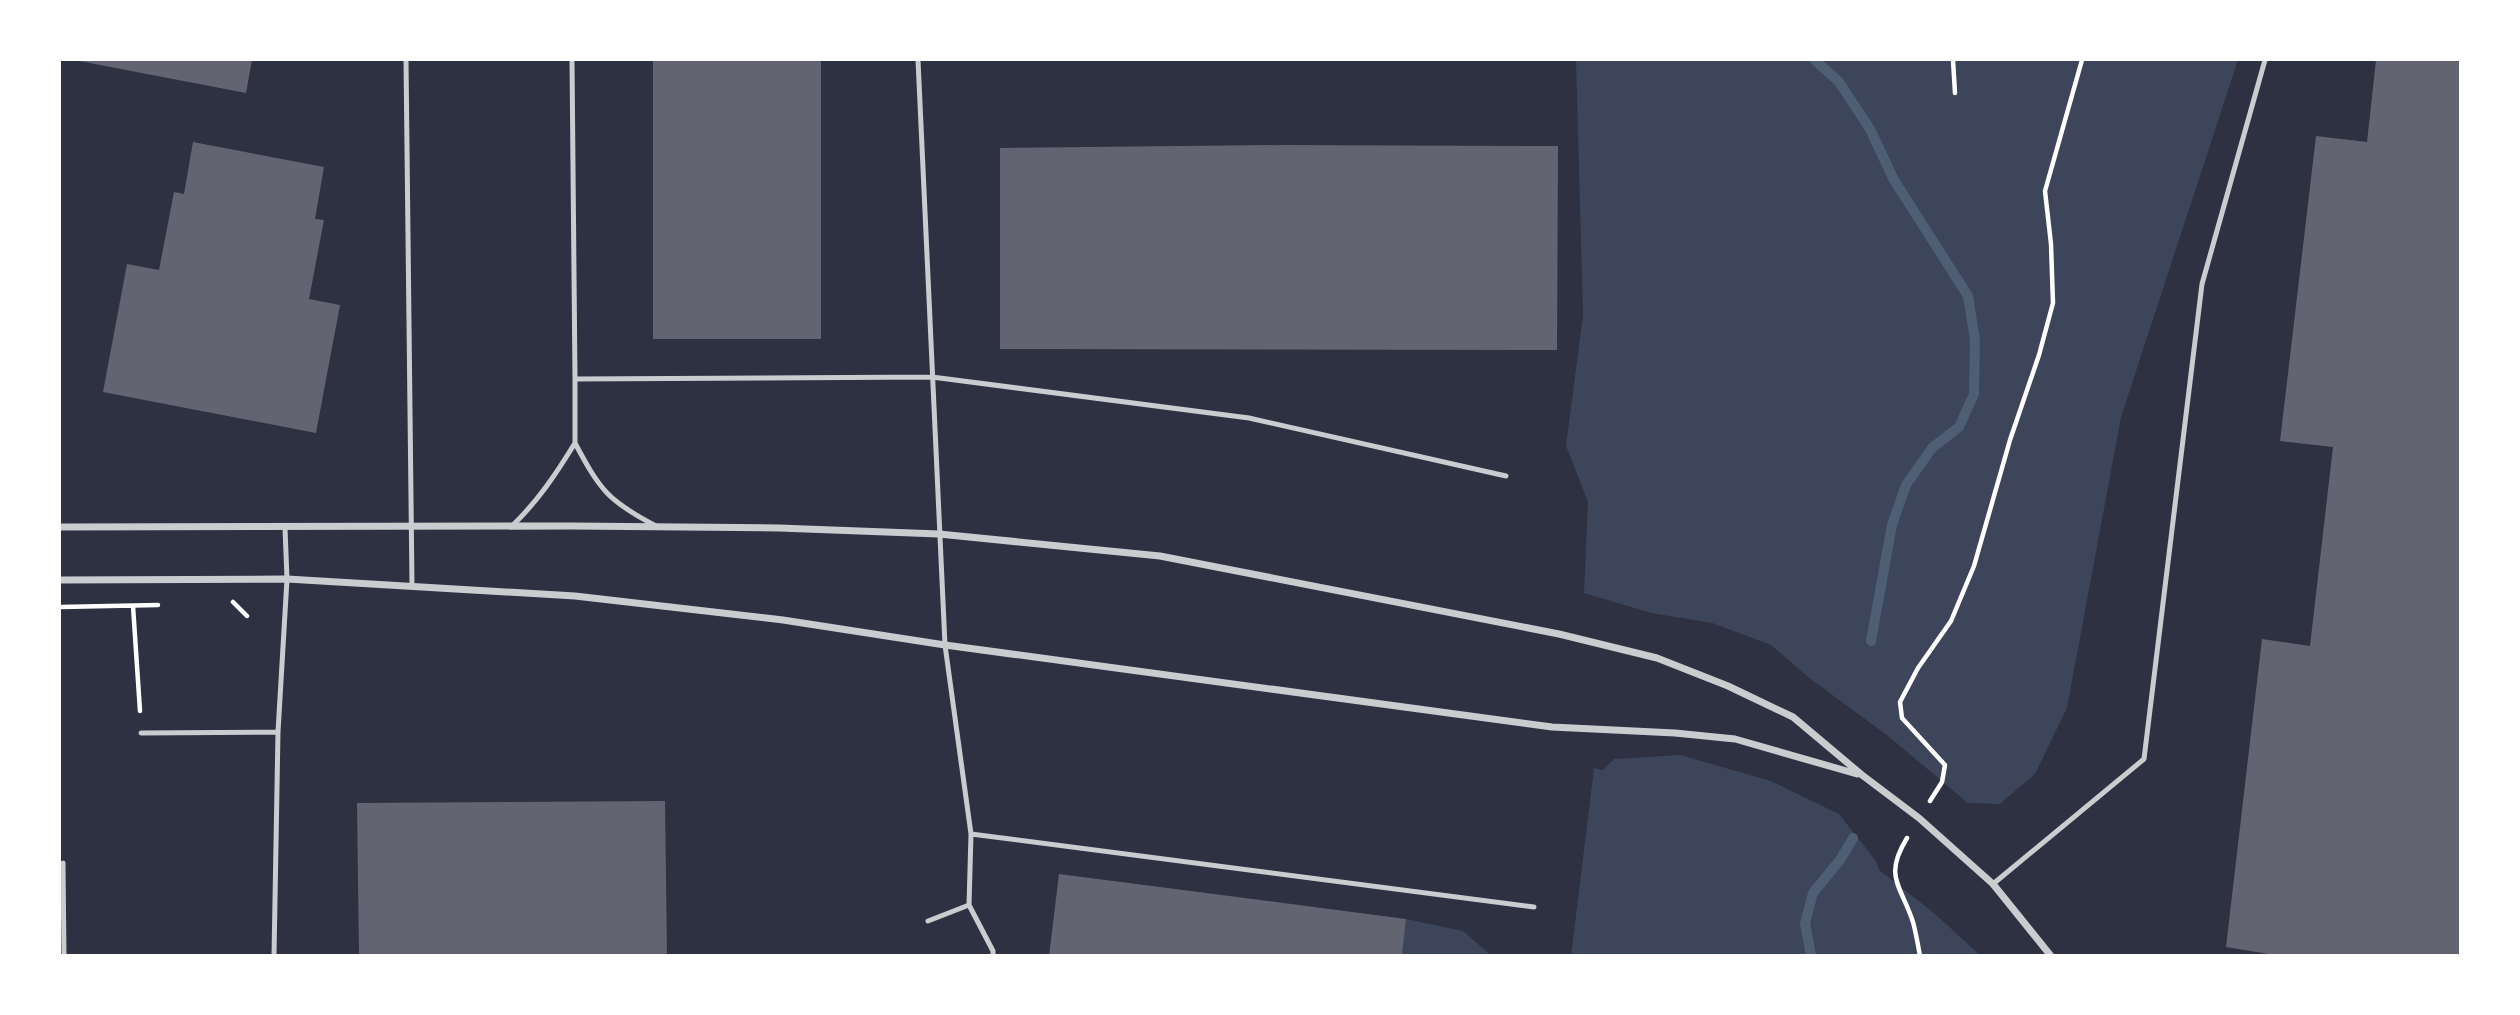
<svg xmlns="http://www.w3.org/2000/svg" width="2520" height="1015" font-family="Poppins,sans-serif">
<rect width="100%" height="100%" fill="#2d3142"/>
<path fill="#3c4559" d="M1576,60h662l-117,357 -54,291 -32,66 -35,30 -32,-1 -80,-67 -80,-59 -37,-32 -59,-22 -61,-10 -67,-20 4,-91 -22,-56 17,-131z
M1680,755l91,26 68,33 37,47 3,9 55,43 46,42 -409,1 23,-188 9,2 11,-11z
M1406,919l57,12 28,24 -89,1z"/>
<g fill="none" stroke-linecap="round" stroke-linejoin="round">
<path stroke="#4f5d75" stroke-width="10" d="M1815,60l24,22 31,47 24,51 74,116 7,44 -1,54 -15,33 -27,21 -26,37 -14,40 -21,116
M1811,956l-6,-33 8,-30 27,-33 13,-22"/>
</g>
<path fill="#626471" d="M74,60h178l-6,33z
M653,60h168v279h-168z
M2376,60h84v896h-179l-55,-9 36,-308 48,7 23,-199 -53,-6 36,-305 51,6z
M193,142l131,25 -9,52 9,1 -15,79 31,6 -24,128 -213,-41 24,-128 32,6 15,-78 10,2z
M1283,145l275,1 -1,204 -557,-1v-201z
M665,801l2,155h-308l-2,-153z
M1059,874l347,45 -4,37h-353z"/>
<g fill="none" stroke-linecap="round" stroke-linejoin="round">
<path stroke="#fff" stroke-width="4.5" d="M1953,60l2,33
M233,602l14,14
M133,606l7,105
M60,607l98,-2
M1930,801l12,-19 3,-17 -43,-47 -2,-16 18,-34 33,-47 23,-55 36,-126 29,-85 14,-52 -2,-59 -6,-53 37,-131
M1907,838c-24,39 -6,47 6,84 3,11 5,23 7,34"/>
<path stroke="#caccd0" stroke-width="5" d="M406,60l6,526
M572,60l3,319 357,-2 317,41 257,58
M918,60l27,585 26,189 -2,71 -41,16
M575,443v-64
M512,526c26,-25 44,-52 63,-83 25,47 33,58 81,83
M141,733l137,-1
M971,834l563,73
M63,863l1,93
M1993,884l151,-125 58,-475 63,-224
M969,905l24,46v5
M274,956l4,-224 9,-153 -2,-51"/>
<path stroke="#caccd0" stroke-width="7" d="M60,527l512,-1 207,2 160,6 221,22 399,78 98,24 71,28 65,31 69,58 57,43 74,66 58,72
M60,580l227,-1 288,17 208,24 162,25 607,82 123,6 60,6 122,35"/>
</g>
<rect width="2520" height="1015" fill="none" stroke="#ffffff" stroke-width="122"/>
</svg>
